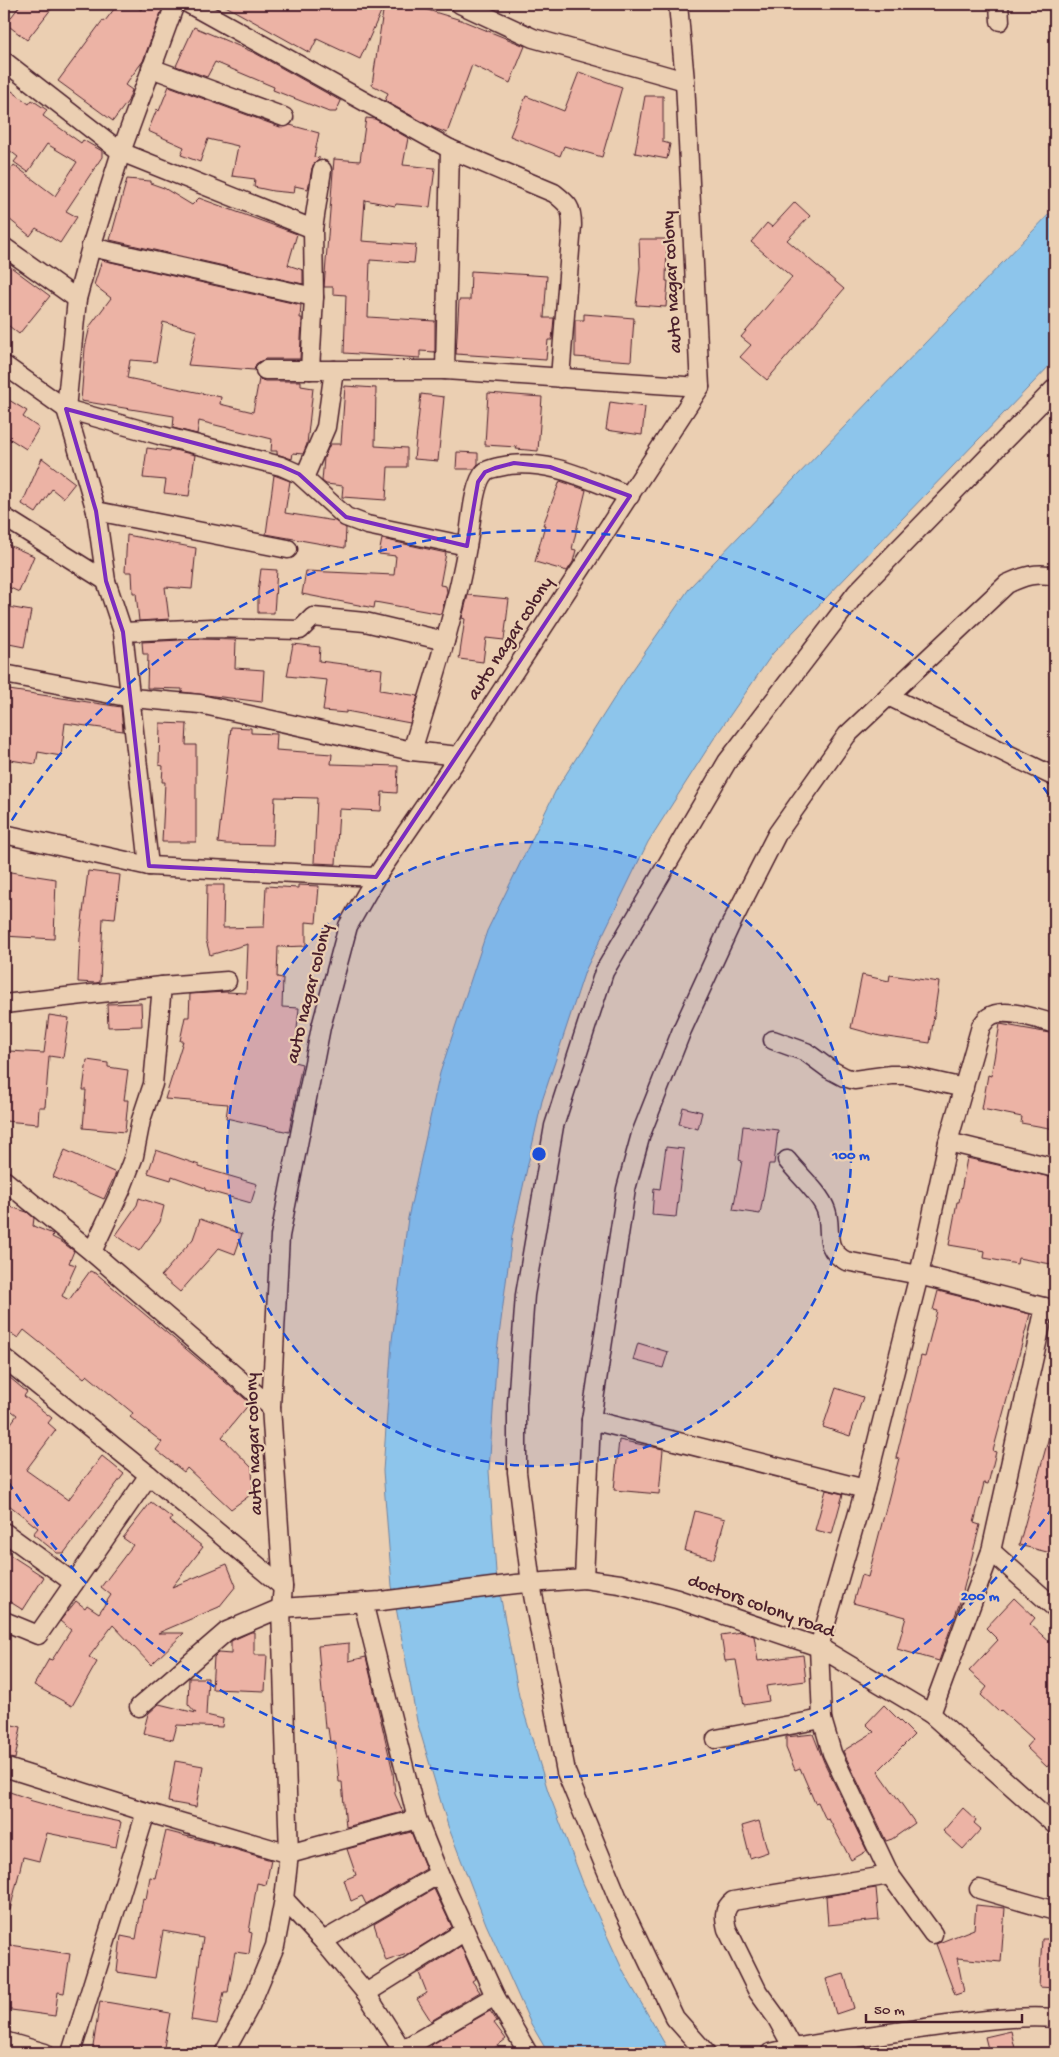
<svg xmlns="http://www.w3.org/2000/svg" width="1059" height="2057" viewBox="0 0 1059 2057" font-family="'Gochi Hand',sans-serif">
<style>
.water{fill:#8dc5eb;stroke:#72839e}
.building{fill:#ecb3a5;stroke:#4a1f2b}
.lines{fill:none;stroke-linecap:round;stroke-linejoin:round}
.minor-casing{stroke:#4a1f2b;stroke-width:21}
.minor{stroke:#ebcfb2;stroke-width:18}
.marked{fill:none;stroke:#7b2cbf;stroke-width:4;stroke-linejoin:round}
.ring{fill:none;stroke:#1d4ed8;stroke-width:2.5;stroke-dasharray:9 6}
.labels{text-anchor:middle;dominant-baseline:central;stroke-width:4.5;stroke-linejoin:round;paint-order:stroke}
.street-label{font-size:19px;fill:#4a1f2b;stroke:#ebcfb2}
.centre{fill:#1d4ed8;stroke:#ebcfb2;stroke-width:2.5}
.ring-label{font-size:15px;text-anchor:middle;font-weight:bold;fill:#1d4ed8;stroke:#ebcfb2;stroke-width:4.5;stroke-linejoin:round;paint-order:stroke}
</style>
<rect width="100%" height="100%" fill="#ebcfb2"/>
<filter id="ink" filterUnits="userSpaceOnUse"><feTurbulence type="fractalNoise" baseFrequency=".02" numOctaves="2"/><feDisplacementMap in="SourceGraphic" scale="10" xChannelSelector="R" yChannelSelector="G"/><feConvolveMatrix kernelMatrix="1 2 1 2 8 2 1 2 1" color-interpolation-filters="sRGB"/></filter>
<g filter="url(#ink)">
<!-- water -->
<path class="water" d="M1055,208V360L773,653L713,740L648,842L585,971L542,1101L512,1236L497,1351L489,1471L496,1572L519,1696L548,1791L583,1883L624,1973L670,2053H548L530,2022L486,1924L448,1826L417,1721L392,1586L383,1471L392,1340L408,1218L440,1073L487,931L556,790L625,681L691,586Z"/>
<!-- building -->
<g class="building">
<path d="M21,4H55L27,40L6,24Z"/>
<path d="M118,4H132L141,10L145,4H164L143,61L125,85L132,90L128,101L113,121L58,81L103,20L105,21Z"/>
<path d="M222,4H423L421,8L461,20L525,46L510,83L472,65L447,133L434,128L385,101L388,93L372,85L384,5L360,59L317,39L310,53Z"/>
<path d="M194,27L255,53L341,101L336,112H329L273,90L274,87L215,62L207,77L176,66Z"/>
<path d="M579,72L622,87L602,157L564,146L560,156L510,136L526,96L564,111Z"/>
<path d="M4,85L29,104L32,100L47,110L43,116L81,143L83,140L102,151V157L66,211L77,217L60,243L36,228L30,236L4,215V179L14,165L55,196L77,162L47,144L28,172L14,162L18,157L4,146Z"/>
<path d="M169,86L280,127L290,125L319,133L314,157L320,158L312,168L308,189L295,186L294,193L273,191L254,187L255,179L232,176L238,146L208,139L200,162L181,155L184,147L148,131L157,109L159,111Z"/>
<path d="M645,96H663V142L670,144L667,159L635,153Z"/>
<path d="M366,118L375,119L408,138L403,165L435,168L430,207L396,204L395,206L365,200L362,241L416,245L414,263L370,260L368,317L435,321V352L420,351V358L344,353L346,295L333,294V287H324L334,159L360,161Z"/>
<path d="M127,179L150,181V183L164,188L192,205L199,198L297,234L288,265L303,270V284L110,240Z"/>
<path d="M795,202L810,216L787,240L844,289L767,380L740,357L751,345L741,337L792,277L751,242L767,223L772,227Z"/>
<path d="M639,239H667L666,281H668L666,307L636,305L640,268Z"/>
<path d="M102,260L301,305L300,318H302L300,359H265L256,364L254,370L188,365L197,331L163,322L156,362L130,360L127,378L221,397L220,404L253,412L259,379L265,381H301V386L313,388L307,444L303,454L293,453L292,459L277,454V451H271L272,439L199,421L197,434L173,428L174,416L81,401L85,348L90,326L111,298L94,285Z"/>
<path d="M4,262L50,296L19,334L4,322Z"/>
<path d="M471,271L547,276L544,318H554L552,340H548L546,360L456,354L459,300H470Z"/>
<path d="M584,314L634,318L631,361L575,357V320H584Z"/>
<path d="M345,386L376,388L375,446L407,448V467H388L386,500L342,497L343,486L326,484L322,481L324,458L330,444H341Z"/>
<path d="M488,393L542,397L538,451L516,449L517,447L485,445Z"/>
<path d="M421,394L444,397L438,461L414,459Z"/>
<path d="M4,397L27,411L23,417L39,428L26,449L4,435Z"/>
<path d="M610,402L645,407L642,435L606,430Z"/>
<path d="M147,448L169,451L170,449L195,455L189,496L164,493L166,480L143,478Z"/>
<path d="M457,452L478,453V464L474,469H456Z"/>
<path d="M42,458L75,483L63,498L52,489L36,513L22,504Z"/>
<path d="M274,475L290,481L285,513L335,521L346,528L345,548L266,534Z"/>
<path d="M560,481L586,490L572,549L576,550L573,562L567,571L535,562L545,525H543Z"/>
<path d="M127,535L196,548L192,589L165,587L169,619L139,621L136,593H133L132,572H125Z"/>
<path d="M382,539L446,553L440,585L446,586L447,592L441,614L375,602L374,608L302,594L306,571L394,575L396,556L379,554Z"/>
<path d="M4,543L34,556L19,592L4,585Z"/>
<path d="M261,569L277,570L274,613H258V592Z"/>
<path d="M468,595L509,599L504,640L486,638L483,662L459,659L465,619L462,618Z"/>
<path d="M8,607L31,611L24,647L4,643V629Z"/>
<path d="M199,639L236,640L235,668L264,670L262,702L182,692V689L147,688L148,654H143L142,642Z"/>
<path d="M293,644L320,647L319,661L382,669L380,690L418,696L410,723L346,711V713L323,711L327,680L287,676Z"/>
<path d="M9,690L121,707L123,731L65,723L61,756L38,752L36,764L4,759V696L8,697Z"/>
<path d="M160,723L187,724L186,745H196V842H162L165,782H162L163,766L159,765Z"/>
<path d="M231,727L251,728V733L277,734L276,750L332,754L331,764L398,766L397,793L382,792L381,811L339,809L336,864L314,863L317,798L275,797L273,845L225,844L218,843Z"/>
<path d="M4,871L56,879L54,939L4,936Z"/>
<path d="M88,871L120,875L115,919L103,918L100,982L96,983L78,982L80,938Z"/>
<path d="M207,885H224L223,928L264,927L266,886L298,888V885L319,886L316,923L306,922V946L278,947L277,977L283,978L282,1007L299,1008L294,1062L302,1064L289,1132L226,1118L228,1104L165,1099L183,1041H180L185,1017H189L190,994L226,992L246,993L248,944L210,955L206,940Z"/>
<path d="M862,975L889,981L890,975L939,982L930,1043L880,1036L851,1028Z"/>
<path d="M141,1003L142,1026L108,1027L107,1004Z"/>
<path d="M49,1015L69,1018L63,1058L49,1056L45,1107H39L38,1124L5,1121L9,1051L44,1053Z"/>
<path d="M1000,1024L1055,1034V1129L1021,1123L1022,1117L982,1109L988,1075L991,1076Z"/>
<path d="M87,1060L108,1063V1067L128,1070L124,1100H128L125,1132L83,1128L86,1090H83Z"/>
<path d="M683,1107L702,1112L698,1129L679,1124Z"/>
<path d="M743,1126L778,1130L774,1164H769L760,1214L733,1210L742,1161L739,1160Z"/>
<path d="M666,1147L684,1149L676,1217L652,1215L654,1188L660,1189Z"/>
<path d="M65,1150L116,1173L104,1199L53,1177Z"/>
<path d="M156,1150L199,1165V1167L257,1184L251,1203L205,1190V1188L172,1176L171,1180L148,1173Z"/>
<path d="M967,1158L1055,1178V1240L1051,1264L1018,1258L1017,1264L984,1258L985,1251L949,1245L957,1202H959Z"/>
<path d="M139,1198L164,1206L160,1222L139,1251L116,1235L137,1205Z"/>
<path d="M4,1205L27,1212L34,1218L33,1226L53,1234L52,1237L62,1242L74,1251L69,1263L76,1265L62,1296L69,1300L90,1271L97,1274L250,1403L222,1437L252,1468L253,1493L231,1509L187,1468L184,1472L156,1450L162,1442L130,1417L133,1413L87,1375L84,1378L24,1330L18,1338L4,1329Z"/>
<path d="M200,1219L242,1234L235,1254L219,1248L180,1292L161,1276L193,1239Z"/>
<path d="M938,1291L1030,1314L993,1451L996,1452L988,1484L984,1483L974,1523L980,1525L961,1599L939,1661L897,1649L906,1617L853,1603L861,1575L868,1577L899,1458H896L921,1356L925,1357L937,1311L933,1310Z"/>
<path d="M638,1343L668,1352L663,1368L633,1360Z"/>
<path d="M4,1373L27,1392L24,1396L52,1418L48,1423L56,1430L26,1470L68,1500L102,1456L124,1474L64,1553H57L33,1534L38,1528L4,1501V1433L17,1415L4,1405Z"/>
<path d="M836,1388L863,1397L850,1436L823,1427Z"/>
<path d="M1050,1433L1055,1434V1554L1019,1545Z"/>
<path d="M619,1440L663,1449L659,1494L614,1490Z"/>
<path d="M826,1490L843,1494L832,1534L815,1530Z"/>
<path d="M151,1502L172,1518L170,1521L203,1547L172,1587L227,1564L236,1586L219,1607L158,1633H184L151,1665L113,1625L89,1657L97,1662L72,1706L34,1685L49,1659L52,1660L71,1630L60,1621L76,1601L85,1608L87,1605L99,1613L111,1595L101,1587L133,1545L123,1538Z"/>
<path d="M695,1511L725,1519L714,1559L685,1551Z"/>
<path d="M4,1551L44,1577L23,1610L4,1598Z"/>
<path d="M1014,1598L1035,1618L1030,1624L1055,1647V1758L1047,1767L1026,1747L1033,1739L1001,1710L999,1712L981,1695L987,1687L969,1671L998,1640L986,1628Z"/>
<path d="M251,1632H254V1655H267L265,1691L212,1689L214,1657L218,1653L231,1654V1641Z"/>
<path d="M741,1632L754,1636L758,1661L803,1655L806,1681L766,1686L769,1701L744,1705L736,1660L725,1661L721,1635Z"/>
<path d="M349,1643V1661L366,1657L393,1772L395,1794L403,1812L346,1827L342,1782H339L335,1741L330,1742L328,1728H325L318,1646Z"/>
<path d="M189,1678H208L206,1715L223,1719L222,1727L177,1725L173,1740L143,1733L148,1714L159,1704L196,1713L188,1704Z"/>
<path d="M884,1705L914,1735L878,1771L915,1823L892,1839L886,1841L843,1751L874,1732L866,1724Z"/>
<path d="M4,1723L21,1727L15,1759L4,1757Z"/>
<path d="M813,1734L824,1762L867,1851L851,1860L829,1819L826,1820L818,1802L815,1803L800,1768L795,1770L786,1748V1737Z"/>
<path d="M175,1761L203,1766L196,1807L168,1802Z"/>
<path d="M4,1790L30,1799L29,1800L72,1812L121,1822L116,1847L47,1833L39,1861L23,1857L10,1910H4Z"/>
<path d="M963,1808L976,1820L974,1823L981,1829L963,1849L943,1831Z"/>
<path d="M759,1821L768,1852L750,1858L742,1826Z"/>
<path d="M166,1831L209,1842L213,1843L212,1845L227,1847L271,1860L266,1885L257,1883L249,1932L252,1933L249,1954L235,1952L228,1992H224L217,2024L191,2020L203,1938L163,1931L155,1978L117,1972L121,1936L136,1939L143,1898L146,1899L150,1877L155,1878Z"/>
<path d="M411,1832L426,1869L366,1904L362,1896L351,1901L344,1880L356,1875L347,1849Z"/>
<path d="M876,1888L879,1920L828,1925L826,1896Z"/>
<path d="M434,1889L452,1927L410,1953L386,1961L374,1924Z"/>
<path d="M976,1905L1005,1908L1001,1962L957,1958L964,1992L955,1995L936,1944L974,1929Z"/>
<path d="M1042,1939H1055V1988L1039,1987Z"/>
<path d="M4,1944L70,1954L64,1993L58,1992L55,2016L4,2009Z"/>
<path d="M461,1946L475,1979L472,1981L480,1992L431,2021L417,1999L427,1993L419,1973Z"/>
<path d="M844,1974L854,2008L836,2014L826,1979Z"/>
<path d="M100,2001L170,2013L163,2053H92Z"/>
<path d="M490,2011L497,2021L494,2023L506,2039L488,2053H437L431,2045Z"/>
<path d="M1011,2031L1016,2053H989L985,2037Z"/>
</g>
<g class="lines">
<!-- minor casing -->
<g class="minor-casing">
<g id="minor">
<path d="M189,4L450,149L554,193C568,204 572,207 572,225L560,378"/>
<path d="M460,4L533,38L685,81"/>
<path d="M999,4L1000,21"/>
<path d="M4,61L121,152L313,229"/>
<path d="M151,68L284,117"/>
<path d="M4,247L77,299"/>
<path d="M91,247L314,297"/>
<path d="M4,365L66,409L159,435L281,466L299,474L346,517L367,525L467,546"/>
<path d="M265,370H445L700,387"/>
<path d="M310,370L314,297L313,229L322,170"/>
<path d="M445,370L450,149"/>
<path d="M304,478L326,427L334,370"/>
<path d="M96,511L288,549"/>
<path d="M4,517L106,581"/>
<path d="M123,632L211,628L300,630L313,617L365,622L445,641"/>
<path d="M4,674L132,698L200,704L412,751L459,756"/>
<path d="M888,696L1055,777"/>
<path d="M412,751C433,682 456,613 468,541C471,525 473,483 485,472C488,469 495,468 499,467C544,456 589,480 630,496"/>
<path d="M4,834L149,866L376,877"/>
<path d="M149,866L123,632L106,581L96,511L66,409L77,299L91,247L121,152L175,4"/>
<path d="M4,1004L162,986L227,981"/>
<path d="M773,1040L806,1052L829,1069L844,1077L854,1080L891,1075H906L964,1088"/>
<path d="M948,1142L1055,1168"/>
<path d="M787,1160C798,1174 820,1193 826,1210C833,1229 821,1248 846,1261L919,1275L1055,1310"/>
<path d="M4,1180L92,1252L271,1407"/>
<path d="M92,1252L121,1190L134,1156L141,1120L153,1084L162,986"/>
<path d="M4,1358L149,1475L283,1587"/>
<path d="M591,1420L865,1489"/>
<path d="M4,1532L74,1583"/>
<path d="M991,1551L1055,1608"/>
<path d="M584,1579L591,1420L626,1189L641,1134L682,1030L729,928L777,834L847,735L1007,584C1024,576 1036,572 1055,576"/>
<path d="M363,1602L417,1819L439,1874L495,1996L528,2053"/>
<path d="M4,1621L38,1635L149,1475"/>
<path d="M139,1707L227,1631L281,1608L381,1601L516,1584L584,1579L620,1584L677,1599L819,1647L931,1714L1055,1825"/>
<path d="M931,1714L991,1551L1045,1307"/>
<path d="M716,1739L822,1719"/>
<path d="M4,1767L146,1812L289,1854L417,1819"/>
<path d="M979,1889L1055,1911"/>
<path d="M284,1899L323,1941L366,1993L404,2053"/>
<path d="M933,1934L890,1875L832,1753L822,1719L819,1647L865,1489L919,1275L948,1142L981,1026C983,1024 986,1019 989,1017C1004,1006 1039,1020 1055,1024"/>
<path d="M323,1941L439,1874"/>
<path d="M366,1993L465,1931"/>
<path d="M4,2041L45,2053"/>
<path d="M793,2048L776,2017L758,1992L727,1929C724,1917 723,1909 733,1901L890,1875"/>
<path d="M402,2050L495,1996"/>
<path d="M71,2053L146,1812"/>
<path d="M224,2053L250,2006L275,1946L284,1899L289,1854L281,1608L283,1587L271,1407L280,1236L321,1027L348,926L376,877L459,756L700,387L685,81L678,4"/>
<path d="M706,2053L675,2018L617,1896L566,1772L531,1584L517,1472V1404L525,1295L554,1126L604,972L727,762L857,592L1055,388"/>
<path d="M770,2053C819,2042 869,2036 918,2029C964,2023 1009,2015 1055,2018"/>
</g>
</g>
<!-- minor -->
<use href="#minor" class="minor"/>
</g>
</g>
<!-- marked area -->
<path class="marked" d="M66,409L281,466L299,474L346,517L467,546L478,482L485,472L495,468L514,463L550,467L630,496L376,877L149,866L123,632L106,581L96,511Z"/>
<!-- distance rings -->
<circle cx="539" cy="1154" r="312" fill="#1d4ed8" fill-opacity=".12"/>
<g class="ring">
<circle cx="539" cy="1154" r="312"/>
<path d="M1053 1507A624 624 0 0 1 4 1475M4 833A624 624 0 0 1 1053 801"/>
</g>
<g class="labels">
<!-- street labels -->
<g class="street-label">
<text transform="translate(673 282) rotate(-93)">auto nagar colony</text>
<text transform="translate(511 639) rotate(-57)">auto nagar colony</text>
<text transform="translate(310 994) rotate(-76)">auto nagar colony</text>
<text transform="translate(255 1444) rotate(-92)">auto nagar colony</text>
<text transform="translate(761 1607) rotate(20)">doctors colony road</text>
</g>
</g>
<circle cx="539" cy="1154" r="8" class="centre"/>
<g class="ring-label">
<text x="851" y="1159">100 m</text>
<text x="980" y="1600">200 m</text>
</g>
<!-- margin -->
<rect width="1059" height="2057" fill="none" stroke="#ebcfb2" stroke-width="20"/>
<rect x="10" y="10" width="1039" height="2037" fill="none" stroke="#4a1f2b" stroke-width="2" filter="url(#ink)"/>
<!-- scale -->
<path d="M866 2014v8h156v-8" fill="none" stroke="#4a1f2b" stroke-width="2.5"/>
<text x="874" y="2014" font-size="15" fill="#4a1f2b" stroke="#ebcfb2" stroke-width="4" paint-order="stroke">50 m</text>
</svg>
